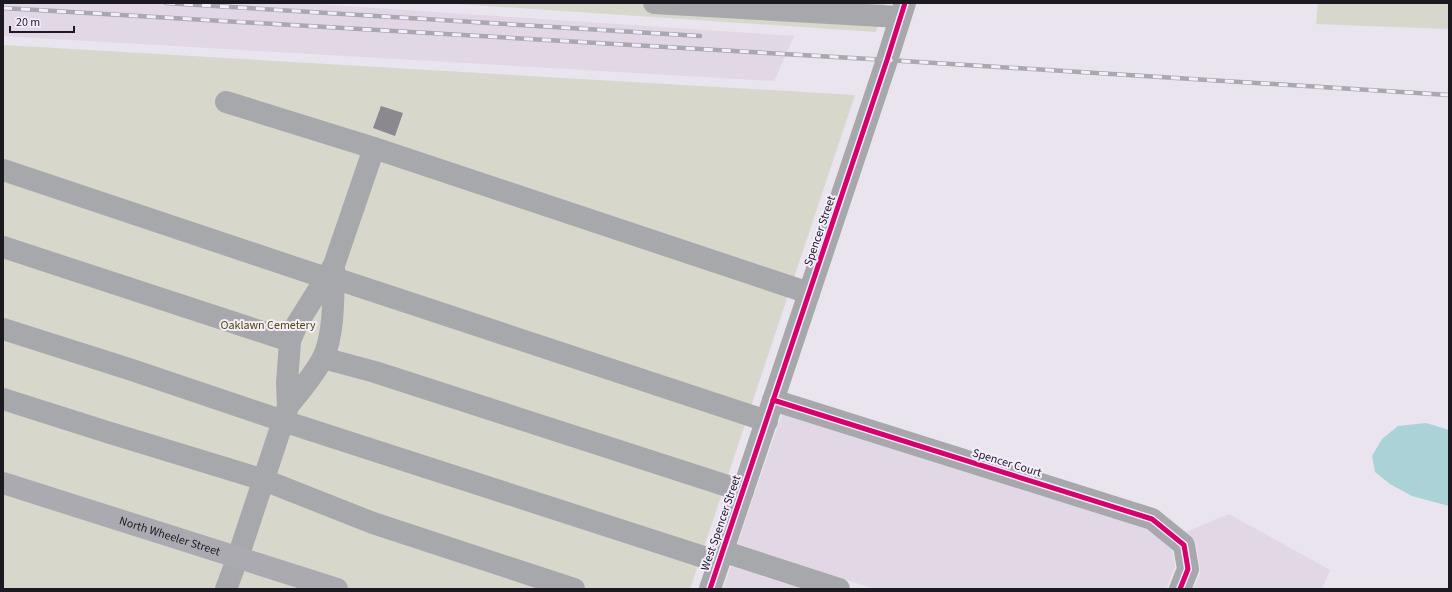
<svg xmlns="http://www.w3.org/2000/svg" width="1452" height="592" viewBox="0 0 1452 592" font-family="'Source Sans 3',sans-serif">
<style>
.commercial{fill:#e2d7e5}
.green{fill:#d7d7cc}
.water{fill:#abd2d6}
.building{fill:#8c888f}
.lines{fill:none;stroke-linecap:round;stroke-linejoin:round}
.minor{stroke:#a7a8ab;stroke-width:22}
.major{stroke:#aaaab0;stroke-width:22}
.rail-casing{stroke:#a8a8ad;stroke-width:4.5}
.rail{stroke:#f5edfd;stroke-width:3;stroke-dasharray:9;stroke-linecap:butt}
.cycleway-casing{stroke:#f5edfd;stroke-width:8}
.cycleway{stroke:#d6006c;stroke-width:5}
.labels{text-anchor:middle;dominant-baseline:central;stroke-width:4;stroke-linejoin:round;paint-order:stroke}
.street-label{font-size:12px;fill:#1c1920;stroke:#f5edfd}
.park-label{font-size:12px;fill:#4c4d00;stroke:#f5edfd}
</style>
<rect width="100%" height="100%" fill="#e9e4ee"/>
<!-- commercial -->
<g class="commercial">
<path d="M3,3H301L794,36L774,81L3,36Z"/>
<path d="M782,414L1147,529L1172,550L1175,567L1166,589H875L737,545Z"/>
<path d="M1229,514L1330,570L1322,589H1193L1200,574V568L1196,543L1191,536L1186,532Z"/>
<path d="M731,566L803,589H723Z"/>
</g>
<!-- green -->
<g class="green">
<path d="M443,3H886L876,32Z"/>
<path d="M1318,3H1449V29L1316,24Z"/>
<path d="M3,45L855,95L690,589H3Z"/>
</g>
<!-- water -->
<path class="water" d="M1426,423L1449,430V506L1412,496L1390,484L1375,472L1372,456L1382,439L1398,426Z"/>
<!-- building -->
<path class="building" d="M381,106L403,113L395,136L373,128Z"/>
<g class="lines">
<!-- minor -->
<g class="minor">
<path d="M654,3L900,17"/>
<path d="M226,102L374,148L809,293"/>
<path d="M3,170L326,278"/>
<path d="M3,247L290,341"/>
<path d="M334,278L767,421"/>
<path d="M3,329L129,369L283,421L719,562"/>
<path d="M323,358L375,372L743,491"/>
<path d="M3,399L107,432L264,480L373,523L574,589"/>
<path d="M773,400L1152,519L1184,545L1188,569L1180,589"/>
<path d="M288,406C300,391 314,375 323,358C335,332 333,294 334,266"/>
<path d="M722,551L839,589"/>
<path d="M226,589L238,557L288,406L287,383L290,341L297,324L334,265L374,148"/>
<path d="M710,589L887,60L905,3"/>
</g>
<!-- major -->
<path class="major" id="s1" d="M3,483L337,589"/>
<!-- rail casing -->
<g class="rail-casing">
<g id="rail">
<path d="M166,3L700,36"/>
<path d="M3,8L887,60L1449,95"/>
</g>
</g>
<!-- rail -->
<use href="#rail" class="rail"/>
<!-- cycleway casing -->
<g class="cycleway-casing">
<g id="cycleway">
<path d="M773,400L1152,519L1184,545L1188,569L1180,589"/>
<path d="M710,589L887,60L905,3"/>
</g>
</g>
<!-- cycleway -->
<use href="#cycleway" class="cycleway"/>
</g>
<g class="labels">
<!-- street labels -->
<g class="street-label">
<text transform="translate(820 231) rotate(-71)">Spencer Street</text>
<text transform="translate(1007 463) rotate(17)">Spencer Court</text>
<text transform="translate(721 523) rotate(-71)">West Spencer Street</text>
<text stroke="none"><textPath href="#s1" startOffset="175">North Wheeler Street</textPath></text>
</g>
<!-- park labels -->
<g class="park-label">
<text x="268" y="325">Oaklawn Cemetery</text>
</g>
</g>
<!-- border -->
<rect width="1452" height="592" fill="none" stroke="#1c1920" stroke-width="8"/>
<!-- scale -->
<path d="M10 26v6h64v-6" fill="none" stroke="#1c1920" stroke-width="2"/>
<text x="16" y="26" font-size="12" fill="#1c1920" stroke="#f5edfd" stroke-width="3" paint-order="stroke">20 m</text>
</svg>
